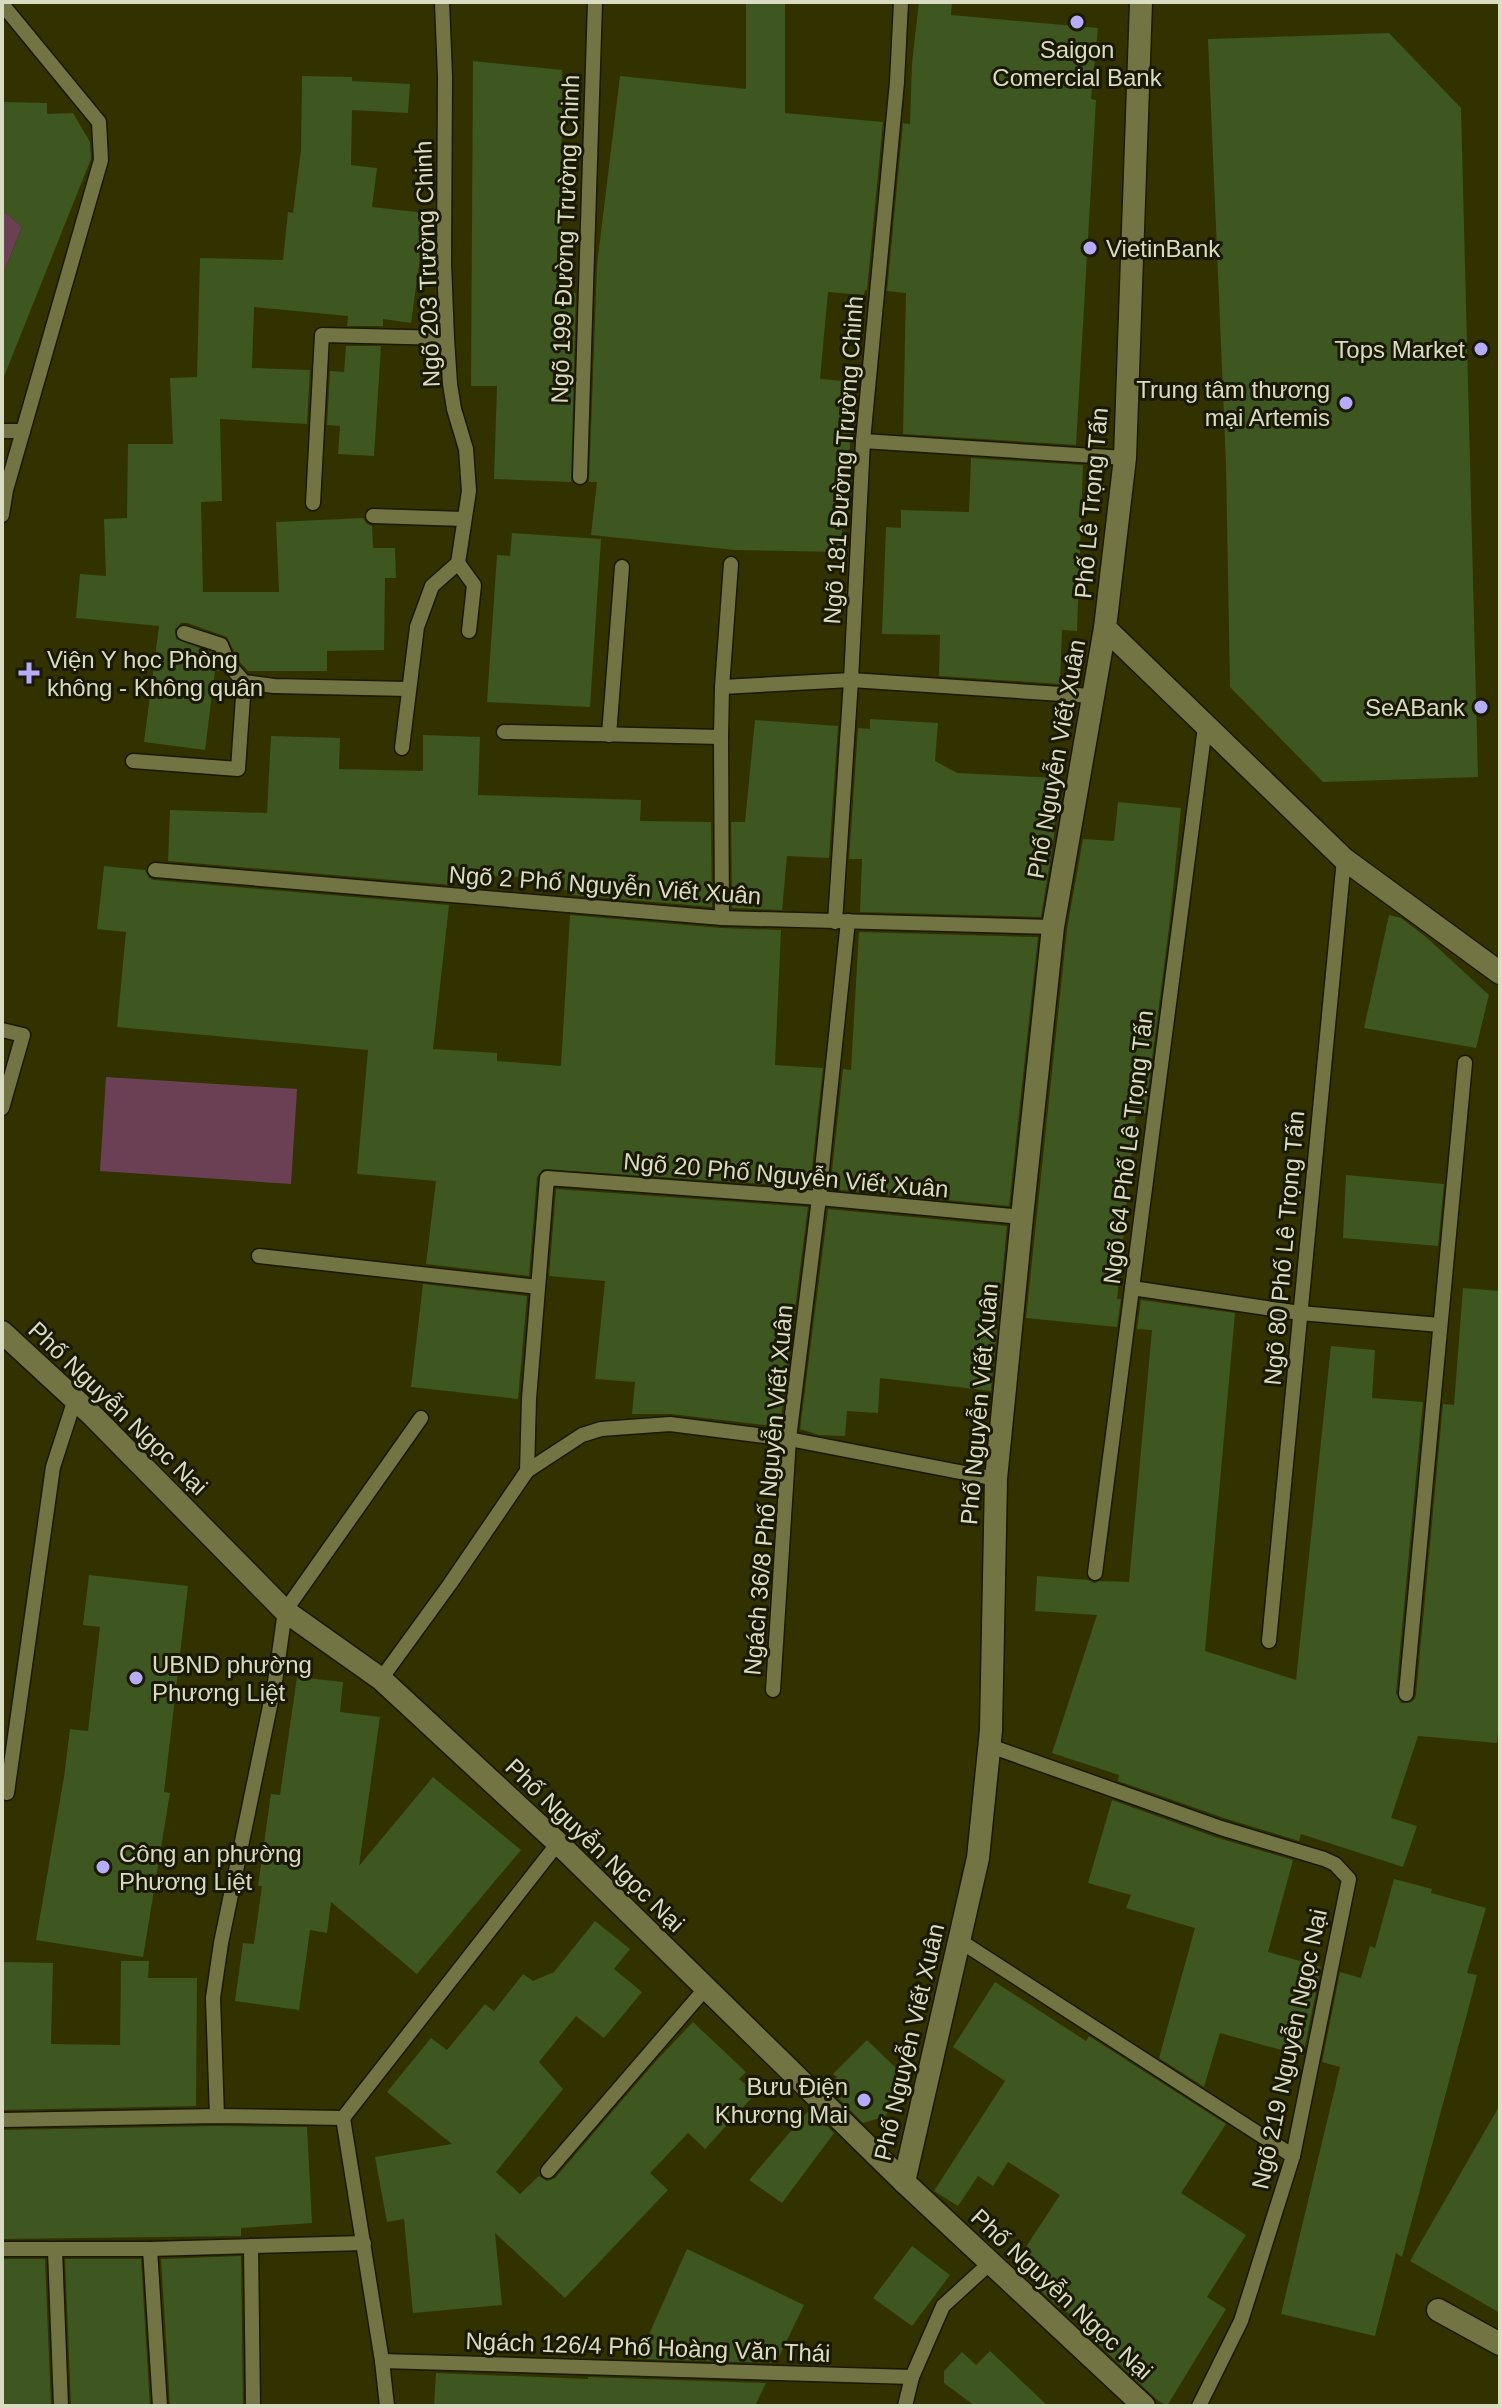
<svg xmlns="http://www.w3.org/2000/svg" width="1502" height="2408" viewBox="0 0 1502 2408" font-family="Arial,sans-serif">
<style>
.green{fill:#6b4055}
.building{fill:#3e561f}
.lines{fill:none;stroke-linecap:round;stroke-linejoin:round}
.service-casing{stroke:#191902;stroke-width:17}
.minor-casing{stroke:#191902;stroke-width:25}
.secondary-casing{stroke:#191902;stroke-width:25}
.service{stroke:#737443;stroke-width:14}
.minor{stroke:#737443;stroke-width:22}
.secondary{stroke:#737443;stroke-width:22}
.poi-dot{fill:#b6acf8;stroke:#191905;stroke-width:3}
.labels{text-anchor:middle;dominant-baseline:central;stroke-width:6;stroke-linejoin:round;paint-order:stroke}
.poi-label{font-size:24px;fill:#dadcc2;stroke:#191905;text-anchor:start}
.street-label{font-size:24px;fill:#dadcc2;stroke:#191905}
</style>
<rect width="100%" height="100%" fill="#323200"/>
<!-- green -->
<g class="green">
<path d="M2,210L22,227L2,277Z"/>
<path d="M106,1077L297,1089L291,1184L100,1171Z"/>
</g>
<!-- building -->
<g class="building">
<path d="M746,2H785V113L883,122L867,290H865L864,295L828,292L820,379L856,382L840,552L735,550L591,535L597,482H589L597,265L620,76L746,89Z"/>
<path d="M919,2H952L951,15L1098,28L1091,99L1096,100L1076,445L903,434L906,293L887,291L903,123L910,124L912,63Z"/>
<path d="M1389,33L1461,108L1478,777L1323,782L1230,687L1226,464L1208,39Z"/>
<path d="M473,61L562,70L561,292L576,293L571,482L494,479L497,386H471Z"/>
<path d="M302,76L352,77V81L410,84L408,113L352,110L351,165L377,168L372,207L426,213L411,323L383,319V326H347L348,316L254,307L252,368L310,370L307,424L220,419L222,501L201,502L203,592H279L276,522L363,518L367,524L372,526L373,548H395L396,578H385L384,650L327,651V671H248L238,660L227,637L187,623H181L175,629L176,639L213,653L221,671H215L205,750L144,742L159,626L76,618L80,574L106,576L104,519L127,518L128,444H173L170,378L197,377L200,258L283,260L288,212L293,213L301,150Z"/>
<path d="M2,102L47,103V114L73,113L90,142L91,159L3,379L2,277L22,227L2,210Z"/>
<path d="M346,346H381L374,456L338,454L340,426L327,425L330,371L344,372Z"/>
<path d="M971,458L1083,465L1077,631L1062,630L1060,684L939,676L940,635L882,634L886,527L901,528V510L969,512Z"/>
<path d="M512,533L601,539L590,707L487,702L497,555L510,556Z"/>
<path d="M870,719L938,723L935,761L957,773L1057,778L1054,837L1041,917L860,912L862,859H849L858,728L870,729Z"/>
<path d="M755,720L838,726L829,858L787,856L782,910L732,908L731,822H745Z"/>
<path d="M423,735L480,737L478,795L641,800L640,821L711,822L712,907L572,895V891L564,890L565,878L452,875L451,885L168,861L170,810L267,813L271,736L340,738L339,769L423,771Z"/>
<path d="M1118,802L1181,808L1170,920L1145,1113L1136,1112L1117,1299H1121L1117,1327L1026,1318L1067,929L1083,839L1114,841Z"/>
<path d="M104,866L145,870L149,878L154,880L449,905L433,1049L497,1053V1061L561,1066L570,915L721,928L781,930L775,1065L823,1068L810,1187L543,1169L537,1177L529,1276L426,1264L436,1181L357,1174L368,1050L117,1027L126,932L97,929Z"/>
<path d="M1389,915L1401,918L1426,937L1489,995L1476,1048L1364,1028Z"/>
<path d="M859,932L1038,937L1009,1206L830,1189L843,1069L851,1070Z"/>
<path d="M1346,1175L1444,1184L1438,1246L1343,1238Z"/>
<path d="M556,1189L808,1207L780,1427L671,1414H632L635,1382L595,1379L605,1281L549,1276Z"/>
<path d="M828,1209L1007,1226L991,1391L880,1378L878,1413L847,1411L845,1436L819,1435L800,1429Z"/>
<path d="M423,1284L527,1296L518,1399L411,1387Z"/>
<path d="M1463,1288L1500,1291V1714L1497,1743L1418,1736L1391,1818L1417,1826L1403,1867L1301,1834L1299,1841L1224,1818L1118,1781L1119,1775L1052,1753L1097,1615L1035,1611L1037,1576L1088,1580L1094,1583L1101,1581L1129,1582L1152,1330L1137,1329L1141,1300L1235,1313L1205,1651L1296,1680L1331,1346L1375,1350L1372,1398L1423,1402L1396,1693L1401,1703H1409L1414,1700L1416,1695L1443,1404L1454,1405Z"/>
<path d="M89,1575L188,1586L164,1792L170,1793L143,1957L36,1940L64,1777L70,1729L88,1731L100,1627L83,1625Z"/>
<path d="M297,1677L343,1682L340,1712L380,1717L359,1866L433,1777L521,1850L417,1974L331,1902L327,1933L310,1930L299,2010L235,2001L243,1943L254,1944L262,1886H258L271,1794L280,1795Z"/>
<path d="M1112,1800L1218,1838L1293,1860L1268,1952L1321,1967L1303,2056L1220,2033L1204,2087L1159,2058L1195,1928L1126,1908L1131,1895L1088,1883Z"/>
<path d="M1394,1879L1432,1889L1431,1893L1486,1908L1467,1973L1477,1975L1472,1995L1402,2257L1396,2253L1375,2336L1281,2314L1340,2067L1322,2062L1340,1972L1361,1978L1370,1946L1375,1948Z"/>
<path d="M595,1921L630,1949L614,1969L642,1992L604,2038L576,2016L539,2062L563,2089L496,2172L520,2194L539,2176L547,2181L555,2178L655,2062L693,2022L746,2072L739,2079L756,2093L705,2149L688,2133L650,2173L668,2190L565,2298L495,2233L502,2305L413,2313L404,2219L387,2222L375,2157L452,2144L387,2092L431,2038L447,2050L485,2004L494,2011L523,1974L533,1981L554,1972Z"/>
<path d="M121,1961H149L148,1978H197L196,2106L2,2110V1962L53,1963L51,2044L120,2045Z"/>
<path d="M995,1982L1086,2041L1089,2036L1226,2124L1181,2193L1246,2235L1207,2297L1226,2309L1167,2406L1156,2399L1081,2328L1085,2323L1058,2307L1039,2289L1042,2285L1014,2265L1060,2195L1008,2162L993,2186L978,2176L958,2206L934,2191L1005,2081L953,2047Z"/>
<path d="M867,2040L900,2072L886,2116L863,2123L828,2088L837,2077L833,2074Z"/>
<path d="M1500,2105V2313L1410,2261Z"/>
<path d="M810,2109L834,2133L782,2203L749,2180Z"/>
<path d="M217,2126L307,2127L312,2223L241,2228V2236L2,2239V2130Z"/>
<path d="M912,2246L950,2275L912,2326L873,2298Z"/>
<path d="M687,2249L804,2305L776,2363L638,2359Z"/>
<path d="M241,2256L243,2406H170L161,2259Z"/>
<path d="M2,2259H45L51,2406H2Z"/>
<path d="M65,2259H141L150,2406H71Z"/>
<path d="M990,2351L1048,2406H975L944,2383V2371L962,2352L976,2365Z"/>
<path d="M436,2373L588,2379V2377L766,2383L755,2406H434Z"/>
</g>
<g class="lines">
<!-- service casing -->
<g class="service-casing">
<g id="service">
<path d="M2,4L99,122L101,160L6,490L2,515"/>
<path d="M2,431H23"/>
<path d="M863,441L1125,458"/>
<path d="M580,477L595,2"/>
<path d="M313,503L322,335L447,338"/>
<path d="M373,516L464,519"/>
<path d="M458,563L474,585L469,631"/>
<path d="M184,633L221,645L229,665L244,682L274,686L408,689"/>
<path d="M722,687L731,564"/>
<path d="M504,732L721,737L722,687L851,680L1092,696"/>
<path d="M609,735L622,567"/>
<path d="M721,737L722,918"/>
<path d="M402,748L417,627L432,586L458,563L469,491L466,449L454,409L450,384L447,338L444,263L445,76L442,2"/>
<path d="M133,761L238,769L244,682"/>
<path d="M155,870L722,918L1053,927"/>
<path d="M835,922L851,680L863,441L897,82L901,2"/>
<path d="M2,1030L23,1035L2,1108"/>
<path d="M259,1256L538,1287"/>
<path d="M1132,1288L1300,1313L1440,1325"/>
<path d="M527,1471L582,1435L601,1429L670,1424L789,1439L996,1479"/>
<path d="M1095,1573L1205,727"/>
<path d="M1269,1641L1344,859"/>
<path d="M381,1679L450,1584L527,1471L529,1399L547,1178L819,1198L1022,1217"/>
<path d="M773,1690L789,1439L819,1198L848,921"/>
<path d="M1406,1694L1465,1063"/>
<path d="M990,1746L1221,1828L1324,1859L1335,1864L1349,1879L1293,2156L1241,2321L1199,2406"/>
<path d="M7,1793L53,1467L75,1399"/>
<path d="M960,1941L1293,2156"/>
<path d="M217,2116L213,1998L221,1943L275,1682L285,1611L421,1418"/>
<path d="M343,2118L558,1843"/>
<path d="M343,2118L382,2361L387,2406"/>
<path d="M2,2120L217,2116L343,2118"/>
<path d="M548,2171L705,1989"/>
<path d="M251,2246L253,2406"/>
<path d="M2,2249H150L364,2243"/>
<path d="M150,2249L160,2406"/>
<path d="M55,2250L61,2406"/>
<path d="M382,2361L912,2377"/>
<path d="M905,2406L912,2377L943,2306L990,2263"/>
</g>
</g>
<!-- minor casing -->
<g class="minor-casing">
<g id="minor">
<path d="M2,1332L93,1416L285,1611L381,1679L558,1843L904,2182L1144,2406"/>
<path d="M904,2182L978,1858L991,1730L996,1479L1022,1217L1053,927L1105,628"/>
<path d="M1438,2310L1500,2344"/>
</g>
</g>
<!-- secondary casing -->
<g class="secondary-casing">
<path id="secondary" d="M1141,2L1125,458L1105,628L1344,859L1500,973"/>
</g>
<!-- service -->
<use href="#service" class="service"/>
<!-- minor -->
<use href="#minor" class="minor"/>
<!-- secondary -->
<use href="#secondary" class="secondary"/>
</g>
<!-- markers -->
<g class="poi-dot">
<circle cx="1077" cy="22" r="8"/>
<circle cx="1090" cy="248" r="8"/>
<circle cx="1481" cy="349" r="8"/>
<circle cx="1346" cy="403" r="8"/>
<path d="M25 661h8v8h8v8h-8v8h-8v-8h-8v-8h8z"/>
<circle cx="1481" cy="707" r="8"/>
<circle cx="136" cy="1678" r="8"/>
<circle cx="103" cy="1867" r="8"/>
<circle cx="864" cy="2100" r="8"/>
</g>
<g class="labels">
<!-- poi labels -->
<g class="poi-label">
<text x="1077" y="49" text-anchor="middle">Saigon<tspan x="1077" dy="28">Comercial Bank</tspan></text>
<text x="1106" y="248">VietinBank</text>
<text x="1465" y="349" text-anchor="end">Tops Market</text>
<text x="1330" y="389" text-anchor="end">Trung tâm thương<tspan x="1330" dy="28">mại Artemis</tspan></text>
<text x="47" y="659">Viện Y học Phòng<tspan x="47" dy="28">không - Không quân</tspan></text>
<text x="1465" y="707" text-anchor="end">SeABank</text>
<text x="152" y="1664">UBND phường<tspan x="152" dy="28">Phương Liệt</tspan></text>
<text x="119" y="1853">Công an phường<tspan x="119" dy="28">Phương Liệt</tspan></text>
<text x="848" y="2086" text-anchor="end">Bưu Điện<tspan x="848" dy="28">Khương Mai</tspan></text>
</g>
<!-- street labels -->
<g class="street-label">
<text transform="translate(565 239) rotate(-88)">Ngõ 199 Đường Trường Chinh</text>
<text transform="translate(427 264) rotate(-92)">Ngõ 203 Trường Chinh</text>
<text transform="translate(843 460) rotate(-86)">Ngõ 181 Đường Trường Chinh</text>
<text transform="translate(1091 503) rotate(-85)">Phố Lê Trọng Tấn</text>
<text transform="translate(1056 759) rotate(-80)">Phố Nguyễn Viết Xuân</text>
<text transform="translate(605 885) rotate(4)">Ngõ 2 Phố Nguyễn Viết Xuân</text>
<text transform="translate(1128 1147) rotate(-83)">Ngõ 64 Phố Lê Trọng Tấn</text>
<text transform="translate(786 1175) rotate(5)">Ngõ 20 Phố Nguyễn Viết Xuân</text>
<text transform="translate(1284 1248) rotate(-85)">Ngõ 80 Phố Lê Trọng Tấn</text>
<text transform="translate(979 1404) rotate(-85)">Phố Nguyễn Viết Xuân</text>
<text transform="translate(118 1408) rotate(44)">Phố Nguyễn Ngọc Nại</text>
<text transform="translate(768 1490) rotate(-85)">Ngách 36/8 Phố Nguyễn Viết Xuân</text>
<text transform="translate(595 1845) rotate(44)">Phố Nguyễn Ngọc Nại</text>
<text transform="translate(909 2042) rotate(-77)">Phố Nguyễn Viết Xuân</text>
<text transform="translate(1289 2049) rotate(-78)">Ngõ 219 Nguyễn Ngọc Nại</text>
<text transform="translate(1062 2294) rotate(43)">Phố Nguyễn Ngọc Nại</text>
<text transform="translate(648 2347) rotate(2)">Ngách 126/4 Phố Hoàng Văn Thái</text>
</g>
</g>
<!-- border -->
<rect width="1502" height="2408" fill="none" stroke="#dadcc2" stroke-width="8"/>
</svg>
